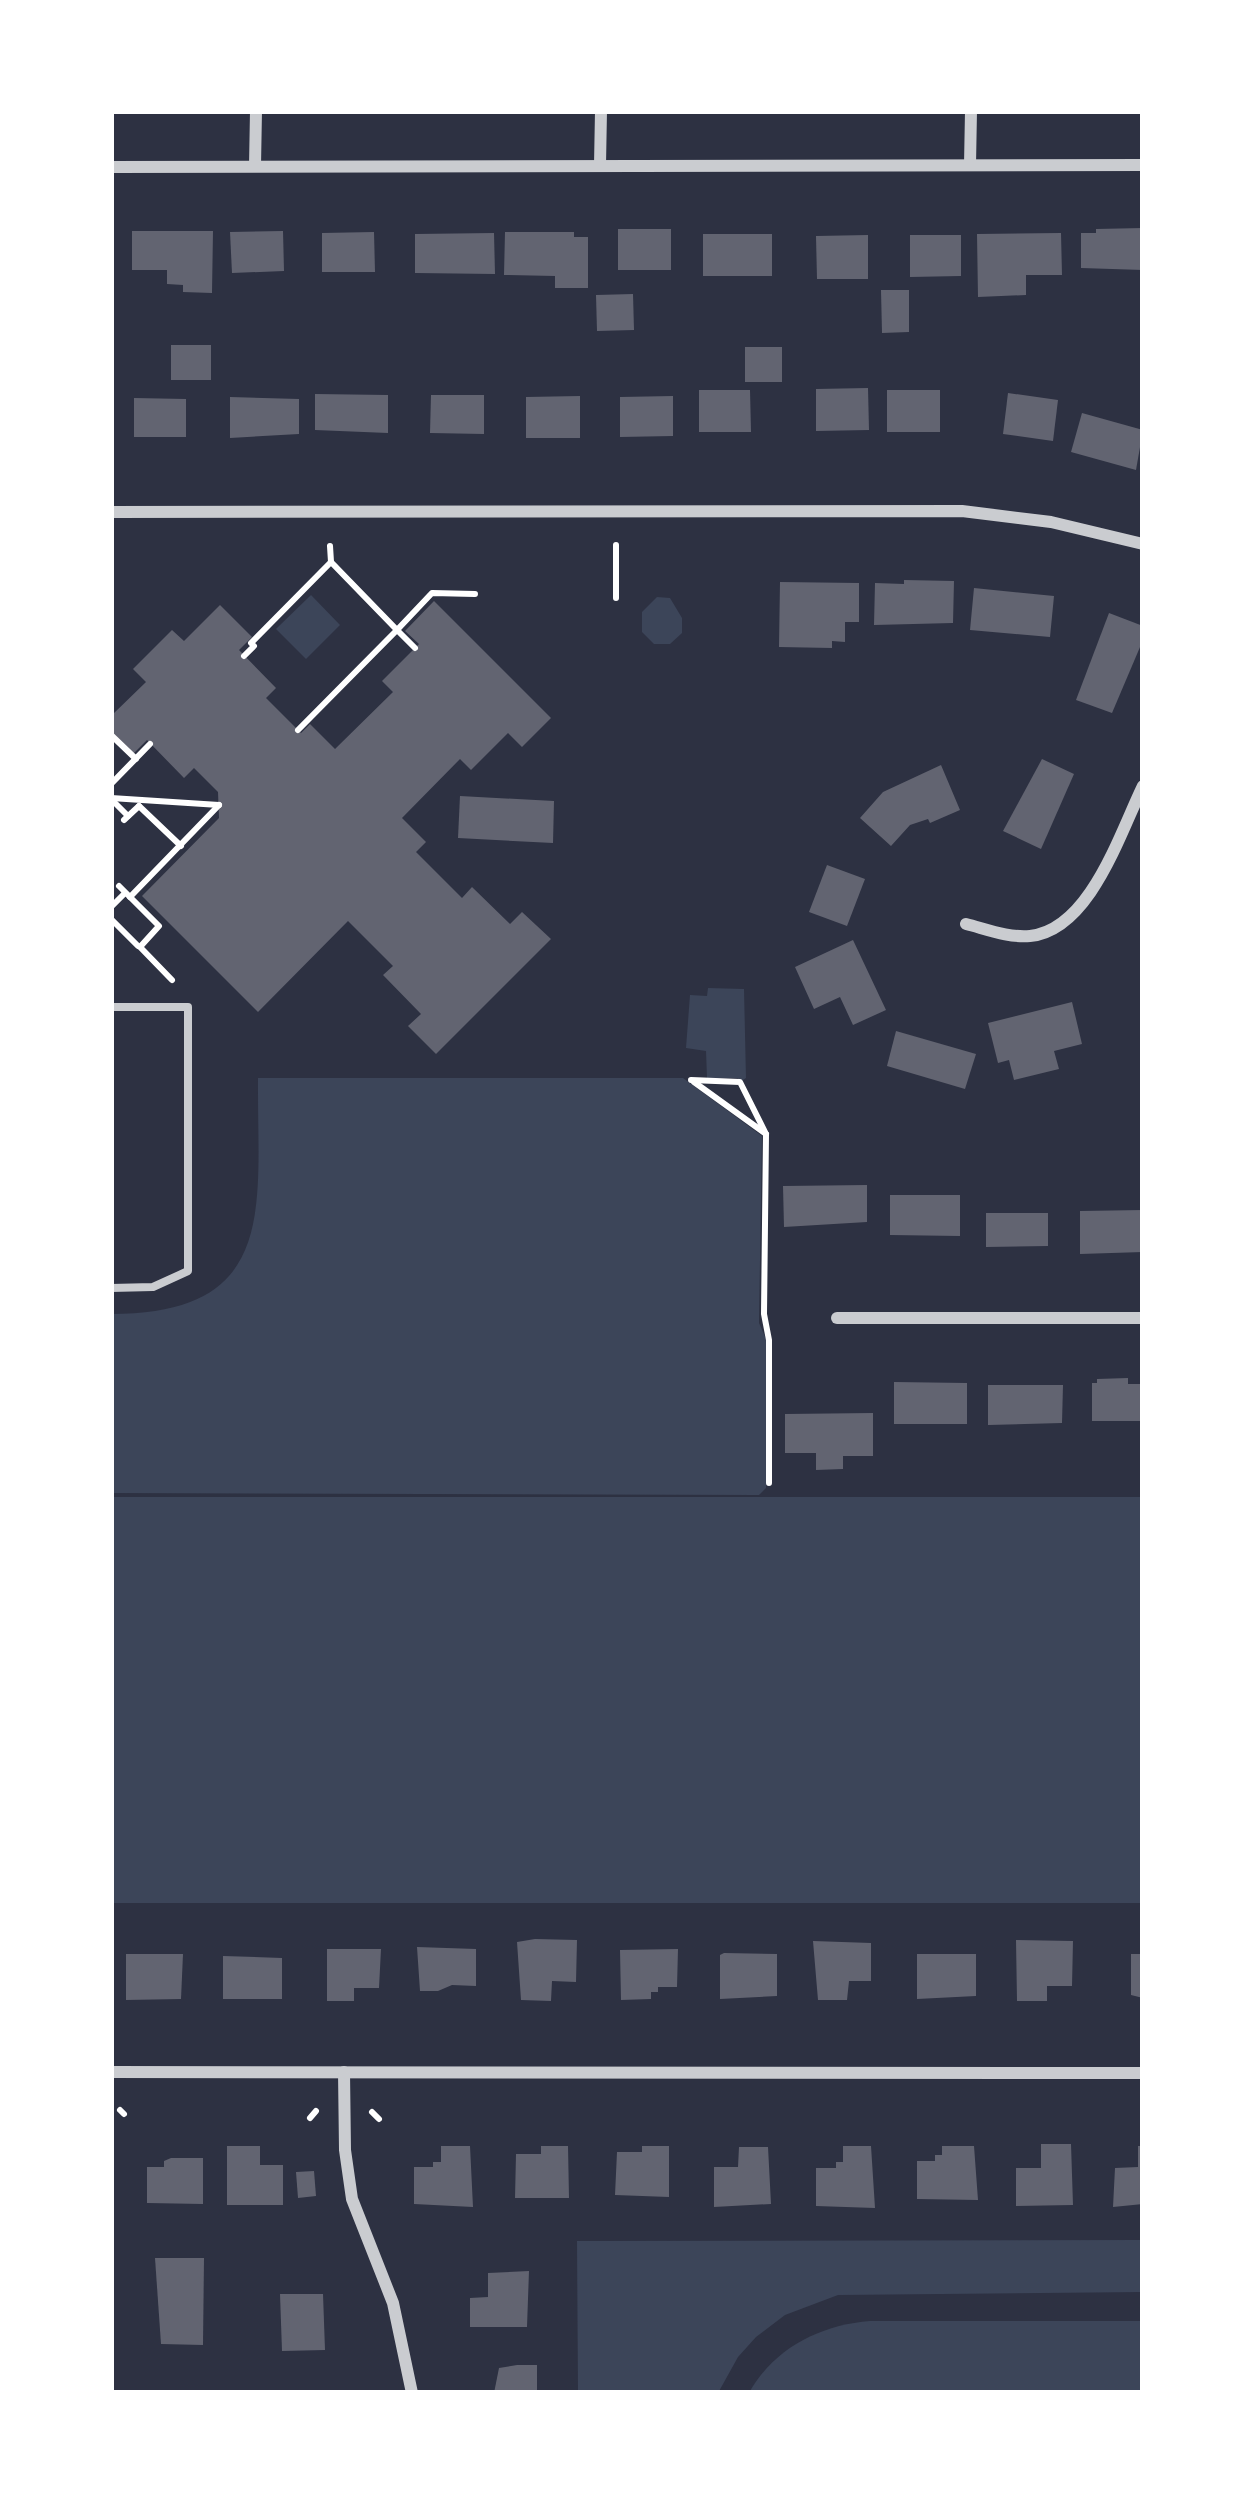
<svg xmlns="http://www.w3.org/2000/svg" width="1254" height="2504" viewBox="0 0 1254 2504" font-family="'Varela Round',sans-serif">
<style>
.green{fill:#3c4559}
.building{fill:#626471}
.lines{fill:none;stroke-linecap:round;stroke-linejoin:round}
.path{stroke:#fff;stroke-width:6}
.service{stroke:#caccd0;stroke-width:8}
.minor{stroke:#caccd0;stroke-width:12}
</style>
<rect width="100%" height="100%" fill="#2d3142"/>
<!-- green -->
<g class="green">
<path d="M311,595L340,625L306,659L276,629Z"/>
<path d="M657,597L670,598L682,618V633L670,644H654L642,632V612Z"/>
<path d="M708,988L744,989L746,1078L740,1082L738,1078H707L706,1051L686,1048L690,995L707,996Z"/>
<path d="M258,1078H683L762,1136L759,1323L766,1339V1488L759,1495L111,1493V1314C280,1314 257,1206 258,1078Z"/>
<rect x="111" y="1497" width="1032" height="406"/>
<path d="M1143,2240V2292L838,2295L785,2315L756,2337L738,2357L718,2393H578L577,2241Z"/>
<path d="M870,2321H1143V2393H749C774,2348 820,2325 870,2321Z"/>
</g>
<!-- building -->
<g class="building">
<path d="M1143,228V270L1081,268V233H1096V229Z"/>
<rect x="618" y="229" width="53" height="41"/>
<path d="M132,231H213L212,293L183,292V285L167,284V270H132Z"/>
<path d="M283,231L284,271L232,273L230,232Z"/>
<path d="M374,232L375,272H322V233Z"/>
<path d="M505,232H574V237H588V288H555V276L504,275Z"/>
<path d="M494,233L495,274L415,273V234Z"/>
<path d="M1061,233L1062,275H1026V295L978,297L977,234Z"/>
<rect x="703" y="234" width="69" height="42"/>
<path d="M868,235V279H817L816,236Z"/>
<path d="M910,235H961V276L910,277Z"/>
<path d="M881,290H909V332L882,333Z"/>
<path d="M633,294L634,330L597,331L596,295Z"/>
<rect x="171" y="345" width="40" height="35"/>
<rect x="745" y="347" width="37" height="35"/>
<path d="M868,388L869,430L816,431V389Z"/>
<path d="M699,390H750L751,432H699Z"/>
<rect x="887" y="390" width="53" height="42"/>
<path d="M1008,393L1058,400L1053,441L1003,434Z"/>
<path d="M315,394L388,395V433L315,430Z"/>
<path d="M431,395H484V434L430,433Z"/>
<path d="M580,396V438H526V397Z"/>
<path d="M673,396V436L620,437V397Z"/>
<path d="M230,397L299,399V434L230,438Z"/>
<path d="M134,398L186,399V437H134Z"/>
<path d="M1082,413L1143,430L1136,470L1071,452Z"/>
<path d="M904,580L954,581L953,623L874,625L875,583L904,584Z"/>
<path d="M780,582L859,583V622H845V642L832,641V648L779,647Z"/>
<path d="M974,588L1054,596L1050,637L970,630Z"/>
<path d="M434,601L551,718L522,747L508,733L471,770L460,759L402,818L426,842L416,852L462,898L472,887L510,924L522,912L551,939L436,1054L408,1026L421,1014L383,975L393,966L348,921L258,1012L142,896L219,818L218,792L194,768L184,778L147,740L133,754L111,733V716L146,682L133,669L172,630L184,641L220,605L252,637L239,650L276,688L266,698L301,733L310,724L335,749L393,692L382,681L419,644L405,631Z"/>
<path d="M1109,613L1143,626V640L1112,713L1076,700Z"/>
<path d="M1042,759L1074,774L1041,849L1003,831Z"/>
<path d="M941,765L960,810L930,823L928,819L910,825L891,846L860,818L883,792Z"/>
<path d="M460,796L554,801L553,843L458,838Z"/>
<path d="M827,865L865,879L847,926L809,912Z"/>
<path d="M853,940L886,1010L853,1025L840,997L814,1009L795,967Z"/>
<path d="M1072,1002L1082,1044L1054,1051L1059,1069L1014,1080L1009,1060L998,1063L988,1023Z"/>
<path d="M896,1031L976,1054L965,1089L887,1066Z"/>
<path d="M867,1185V1222L784,1227L783,1186Z"/>
<path d="M890,1195H960V1236L890,1235Z"/>
<path d="M1143,1210V1252L1080,1254V1211Z"/>
<path d="M986,1213H1048V1246L986,1247Z"/>
<path d="M1128,1378V1384H1143V1421H1092V1383H1097V1379Z"/>
<path d="M894,1382L967,1383V1424H894Z"/>
<path d="M988,1385H1063L1062,1423L988,1425Z"/>
<path d="M873,1413V1456H843V1469L816,1470V1453H785V1414Z"/>
<path d="M535,1939L577,1940L576,1982L552,1981L551,2001L521,2000L517,1942Z"/>
<path d="M1016,1940L1073,1941L1072,1986H1047V2001H1017Z"/>
<path d="M813,1941L871,1943V1981H849L847,2000H818Z"/>
<path d="M417,1947L476,1949V1986L452,1985L438,1991H420Z"/>
<path d="M327,1949H381L379,1988H354V2001H327Z"/>
<path d="M678,1949L677,1987H658V1992H651V1999L621,2000L620,1950Z"/>
<path d="M724,1953L777,1954V1996L720,1999V1955Z"/>
<path d="M126,1954H183L181,1999L126,2000Z"/>
<path d="M917,1954H976V1996L917,1999Z"/>
<path d="M1131,1954H1143V1998L1131,1995Z"/>
<path d="M223,1956L282,1958V1999H223Z"/>
<path d="M1041,2144H1071L1073,2205L1016,2206V2168H1041Z"/>
<path d="M227,2146H260V2165H283V2205H227Z"/>
<path d="M441,2146H470L473,2207L414,2204V2167H433V2162H441Z"/>
<path d="M541,2146H568L569,2198H515L516,2154H541Z"/>
<path d="M642,2146H669V2197L615,2195L617,2152H642Z"/>
<path d="M843,2146H871L875,2208L816,2206V2168H836V2162H843Z"/>
<path d="M942,2146H974L978,2200L917,2199V2161H935V2155H942Z"/>
<path d="M1138,2146H1143V2204L1113,2207L1115,2168L1138,2167Z"/>
<path d="M739,2147H768L771,2204L714,2207V2167H738Z"/>
<path d="M171,2158H203V2204L147,2203V2167H164V2161Z"/>
<path d="M314,2171L316,2196L298,2198L296,2172Z"/>
<path d="M155,2258H204L203,2345L161,2344Z"/>
<path d="M529,2271L527,2327H470V2298L488,2297V2273Z"/>
<path d="M280,2294H323L325,2350L282,2351Z"/>
<path d="M517,2365H537V2393H494L499,2368Z"/>
</g>
<g class="lines">
<!-- path -->
<g class="path">
<path d="M616,545V598"/>
<path d="M415,648L397,630L432,593L475,594"/>
<path d="M244,656L254,646L251,643L331,562L330,546"/>
<path d="M298,730L397,630L331,562"/>
<path d="M111,735L136,759"/>
<path d="M111,784L150,744"/>
<path d="M111,798L219,805"/>
<path d="M111,799L128,816"/>
<path d="M139,806L181,846"/>
<path d="M124,820L139,806"/>
<path d="M119,886L159,926L140,947L172,980"/>
<path d="M130,897L219,805"/>
<path d="M111,907L125,893"/>
<path d="M111,919L138,946"/>
<path d="M691,1080L740,1082L766,1134L764,1314L769,1340V1483"/>
<path d="M694,1082L766,1134"/>
<path d="M120,2110L124,2114"/>
<path d="M372,2112L379,2119"/>
<path d="M310,2118L316,2111"/>
</g>
<!-- service -->
<path class="service" d="M111,1007H188V1271L153,1287L111,1288"/>
<!-- minor -->
<g class="minor">
<path d="M600,165L601,111"/>
<path d="M970,165L971,111"/>
<path d="M255,166L256,111"/>
<path d="M111,167L1143,165"/>
<path d="M111,512L962,511L1051,522L1143,544"/>
<path d="M966,924C986,929 1009,938 1030,936C1090,930 1120,833 1143,786"/>
<path d="M837,1318H1143"/>
<path d="M111,2072L1143,2073"/>
<path d="M344,2072L345,2150L352,2199L393,2303L412,2393"/>
</g>
</g>
<!-- border -->
<rect width="1254" height="2504" fill="none" stroke="#ffffff" stroke-width="228"/>
</svg>
